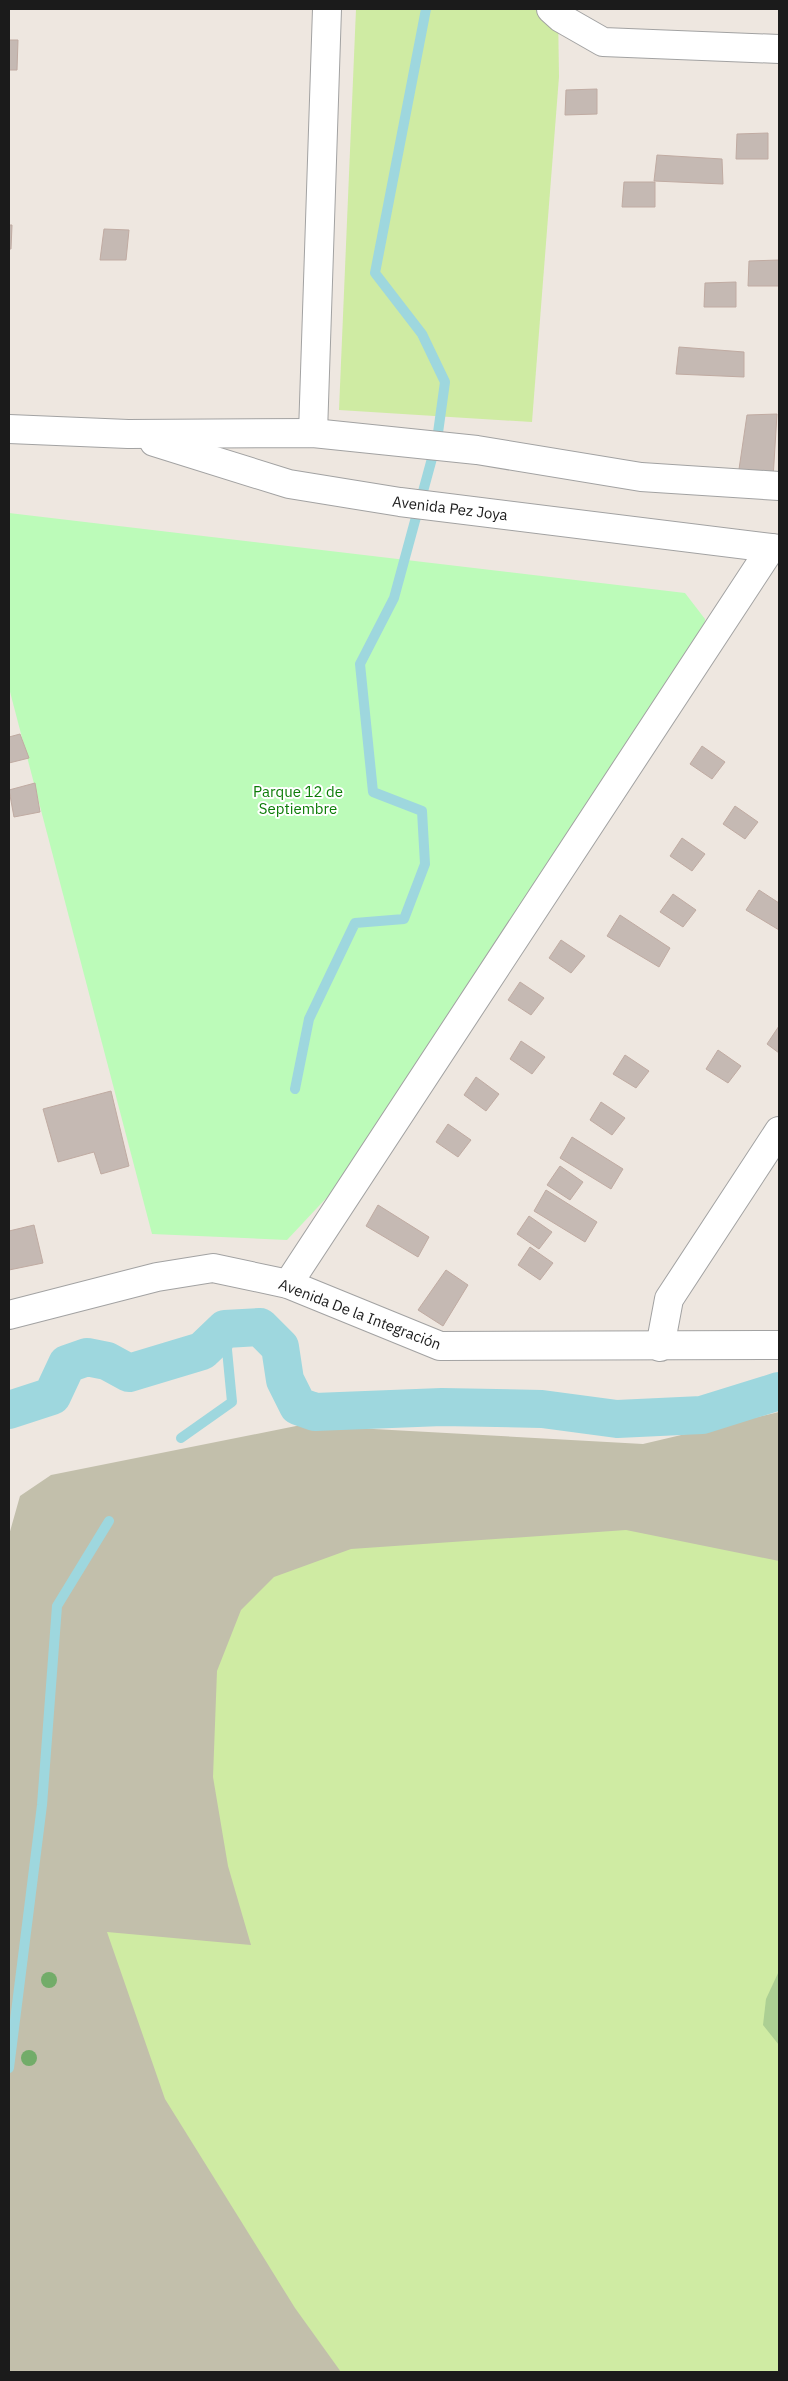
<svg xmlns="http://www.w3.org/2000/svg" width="788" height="2381" viewBox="0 0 788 2381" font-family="'IBM Plex Sans',sans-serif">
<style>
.construction{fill:#c2bfab}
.grass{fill:#cfeba3}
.forest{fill:#accf93}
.park{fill:#bcfbb9}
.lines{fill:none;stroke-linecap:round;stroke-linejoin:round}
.stream{stroke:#9ed7de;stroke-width:10}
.canal{stroke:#9ed7de;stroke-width:38}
.building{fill:#c5b9b3;stroke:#c0aba2}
.minor-casing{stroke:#a2a2a2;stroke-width:30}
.tertiary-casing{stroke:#a2a2a2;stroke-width:30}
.minor{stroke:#fff;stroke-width:28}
.tertiary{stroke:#fff;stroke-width:28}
.tree{fill:#72ac69}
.labels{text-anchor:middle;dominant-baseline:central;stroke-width:4;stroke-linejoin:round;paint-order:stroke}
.street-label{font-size:15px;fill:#1b1b1b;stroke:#fff}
.park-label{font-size:15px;fill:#0c7c07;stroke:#fff}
</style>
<rect width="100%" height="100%" fill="#eee7e0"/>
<!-- construction -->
<path class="construction" d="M779,1412V2372H9V1535L20,1496L51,1475L301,1425L643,1444Z"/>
<!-- grass -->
<g class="grass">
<path d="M356,9H558L559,77L532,422L339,410Z"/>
<path d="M626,1530L779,1561V2372H341L295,2308L165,2099L107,1932L251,1945L228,1866L213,1777L217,1671L241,1610L274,1577L351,1549Z"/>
</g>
<!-- forest -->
<path class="forest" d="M779,1971V2045L763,2025L766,1999Z"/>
<!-- park -->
<path class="park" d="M9,513L685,593L705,619L703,655L332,1192L287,1240L152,1234L9,688Z"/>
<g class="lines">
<!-- stream -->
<g class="stream">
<path d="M295,1089L309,1019L355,923L404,919L425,864L422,811L373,792L360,664L394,598L437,440L445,382L422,334L375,273L426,9"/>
<path d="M181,1438L232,1402L225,1329"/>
<path d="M9,2068L42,1805L57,1606L109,1521"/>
</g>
<!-- canal -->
<path class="canal" d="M9,1410L52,1396L67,1364L87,1357L107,1361L129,1373L202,1351L225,1329L260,1327L280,1347L285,1380L298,1406L315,1412L442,1407L542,1409L617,1419L702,1415L779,1391"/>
</g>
<!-- building -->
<g class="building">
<path d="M9,40H18L17,70H9Z"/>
<path d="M597,89V114L565,115L566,90Z"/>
<path d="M768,133V159H736L737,134Z"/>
<path d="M657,155L722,159L723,184L654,181Z"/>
<path d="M624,182H655V207H622Z"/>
<path d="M9,225H12L11,249H9Z"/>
<path d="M104,229L129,230L126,260H100Z"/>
<path d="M779,260V286H748L749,261Z"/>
<path d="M736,282V307H704L705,283Z"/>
<path d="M679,347L744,352V377L676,374Z"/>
<path d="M777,414L773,479L738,476L747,415Z"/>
<path d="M20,734L29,758L9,763V737Z"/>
<path d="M702,746L725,762L712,779L690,764Z"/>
<path d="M35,783L40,812L14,817L9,790Z"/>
<path d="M735,806L758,822L745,839L723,824Z"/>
<path d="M682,838L705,854L692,871L670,856Z"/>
<path d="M759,890L779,903V930L746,910Z"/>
<path d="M673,894L696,910L683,927L660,912Z"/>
<path d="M620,915L670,948L659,967L607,936Z"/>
<path d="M561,940L585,956L571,973L549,958Z"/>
<path d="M520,982L544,998L531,1015L508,1000Z"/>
<path d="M779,1026V1053L767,1044Z"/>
<path d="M521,1041L545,1057L532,1074L510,1059Z"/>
<path d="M718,1050L741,1066L728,1083L706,1069Z"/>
<path d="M625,1055L649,1071L636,1088L613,1074Z"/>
<path d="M476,1077L499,1094L486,1111L464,1095Z"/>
<path d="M111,1091L129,1166L101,1174L94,1152L58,1162L43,1109Z"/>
<path d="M601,1102L625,1118L612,1135L590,1120Z"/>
<path d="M448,1124L471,1140L458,1157L436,1142Z"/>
<path d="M572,1137L623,1169L611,1189L560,1158Z"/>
<path d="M560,1166L583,1182L570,1200L547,1185Z"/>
<path d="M546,1190L597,1222L585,1242L534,1211Z"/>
<path d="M378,1205L429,1237L418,1257L366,1226Z"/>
<path d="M529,1216L552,1232L539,1249L517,1234Z"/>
<path d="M34,1225L43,1263L9,1270V1231Z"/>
<path d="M530,1247L553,1263L540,1280L518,1265Z"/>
<path d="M446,1270L468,1285L443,1326L418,1310Z"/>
</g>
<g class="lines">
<!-- minor casing -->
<g class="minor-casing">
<g id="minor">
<path d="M551,9L561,18L603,42L779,49"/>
<path d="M9,429L128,434L313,433L477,450L641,477L779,486"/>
<path d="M313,433L327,9"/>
<path d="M154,442L289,484L400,502L779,549"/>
<path d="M288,1284L771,548"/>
<path d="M660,1347L669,1299L779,1131"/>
</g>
</g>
<!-- tertiary casing -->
<g class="tertiary-casing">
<path id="tertiary" d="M9,1315L157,1277L213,1268L288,1284L440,1346L779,1345"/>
</g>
<!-- minor -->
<use href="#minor" class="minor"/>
<!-- tertiary -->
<use href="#tertiary" class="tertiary"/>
</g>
<!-- trees -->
<g class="tree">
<circle cx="49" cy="1980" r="8"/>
<circle cx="29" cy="2058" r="8"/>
</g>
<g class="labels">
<!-- street labels -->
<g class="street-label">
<text transform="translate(450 508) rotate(7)">Avenida Pez Joya</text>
<text transform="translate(360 1314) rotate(21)">Avenida De la Integración</text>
</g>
<!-- park labels -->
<g class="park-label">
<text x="298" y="791">Parque 12 de<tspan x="298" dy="17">Septiembre</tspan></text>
</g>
</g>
<!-- border -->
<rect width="788" height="2381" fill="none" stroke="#1b1b1b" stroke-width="20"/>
</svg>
